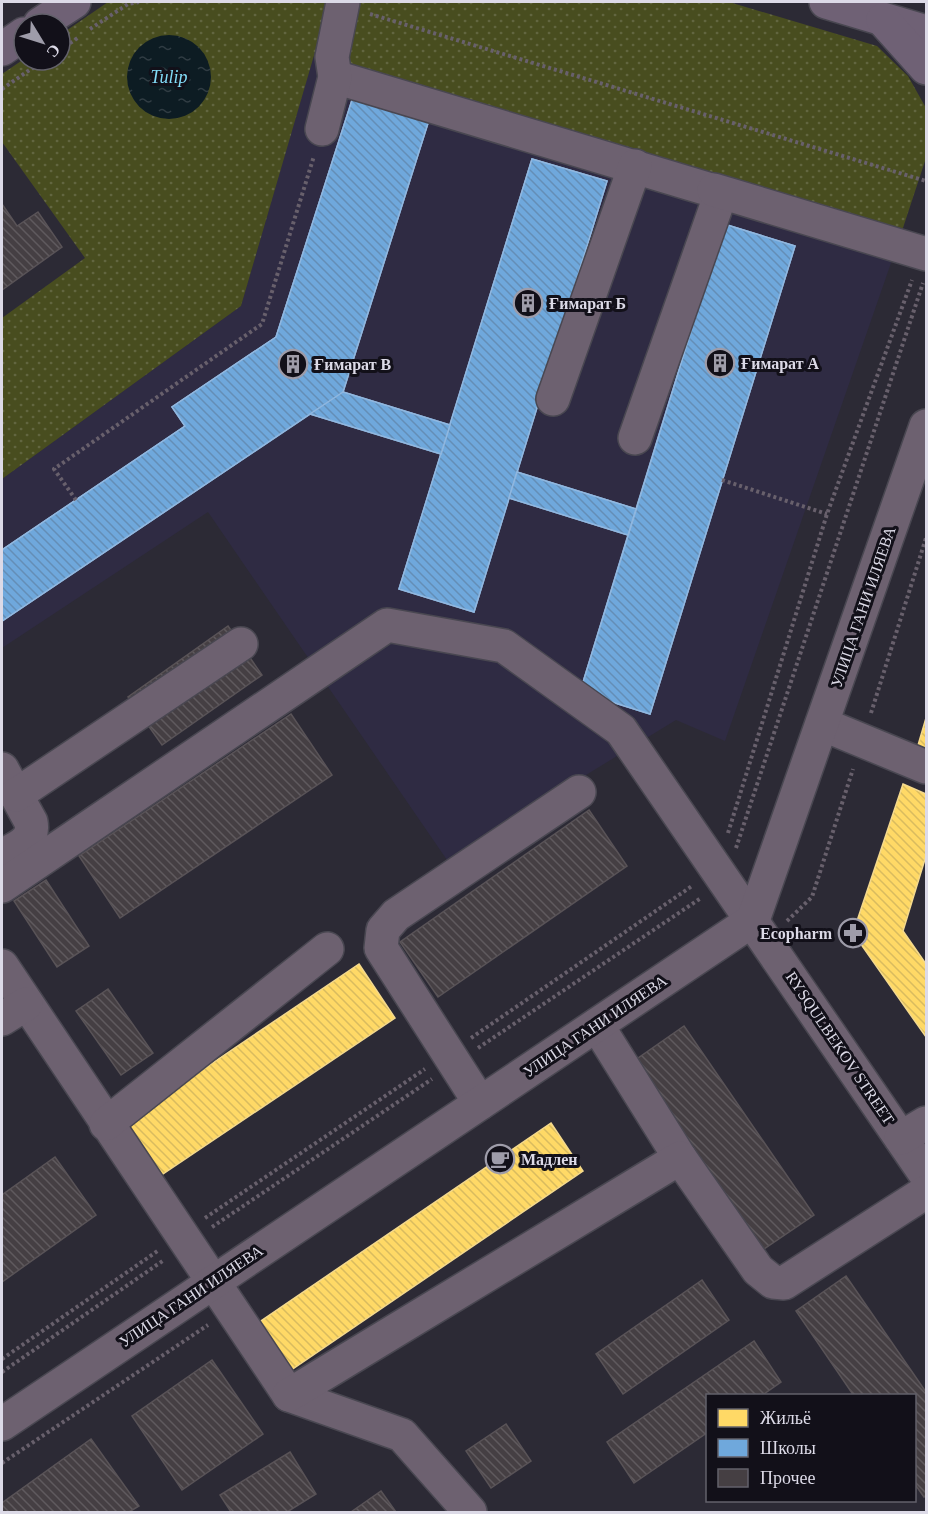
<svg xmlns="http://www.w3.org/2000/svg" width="928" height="1514" viewBox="0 0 928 1514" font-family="Georgia,serif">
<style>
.built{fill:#2f2b43}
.park{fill:url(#park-dots)}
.water{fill:url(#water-ripples)}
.homes{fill:url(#homes-back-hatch);stroke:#f4d98d;stroke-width:1.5}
.schools{fill:url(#schools-back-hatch);stroke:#90b7df;stroke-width:1.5}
.building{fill:url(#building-back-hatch);stroke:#595357;stroke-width:1.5}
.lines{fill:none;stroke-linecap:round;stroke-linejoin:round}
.minor-casing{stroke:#494751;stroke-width:36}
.major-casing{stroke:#494751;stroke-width:36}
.path{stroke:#68606c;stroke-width:4;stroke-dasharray:3 3;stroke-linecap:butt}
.minor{stroke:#6d6170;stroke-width:33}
.major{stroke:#6f6175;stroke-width:33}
.labels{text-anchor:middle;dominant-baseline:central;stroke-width:6;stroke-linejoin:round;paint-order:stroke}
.poi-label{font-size:16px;font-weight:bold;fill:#dcdae7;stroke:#121019;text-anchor:start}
.street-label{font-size:16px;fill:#dcdae7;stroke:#121019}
.water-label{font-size:18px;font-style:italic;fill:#82dbf7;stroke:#121019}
</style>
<defs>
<pattern id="park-dots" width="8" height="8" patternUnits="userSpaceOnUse" patternTransform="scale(1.5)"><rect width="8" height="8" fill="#484d1f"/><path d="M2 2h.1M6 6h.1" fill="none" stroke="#626640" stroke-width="1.8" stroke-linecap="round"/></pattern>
<pattern id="water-ripples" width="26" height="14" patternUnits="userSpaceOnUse" patternTransform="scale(1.5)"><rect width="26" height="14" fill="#0d1c23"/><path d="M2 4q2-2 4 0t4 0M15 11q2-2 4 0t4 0" fill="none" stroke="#303c43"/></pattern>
<pattern id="homes-back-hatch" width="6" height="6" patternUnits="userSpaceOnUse" patternTransform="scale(1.5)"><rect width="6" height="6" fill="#ffd966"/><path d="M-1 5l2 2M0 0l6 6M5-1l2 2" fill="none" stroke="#d9bb5f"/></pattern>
<pattern id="schools-back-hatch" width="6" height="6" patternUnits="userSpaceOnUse" patternTransform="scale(1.5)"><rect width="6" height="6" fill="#6fa8dc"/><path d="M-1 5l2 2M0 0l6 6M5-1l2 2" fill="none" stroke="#648eb6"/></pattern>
<pattern id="building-back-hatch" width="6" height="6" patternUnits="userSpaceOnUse" patternTransform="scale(1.5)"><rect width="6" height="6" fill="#453f43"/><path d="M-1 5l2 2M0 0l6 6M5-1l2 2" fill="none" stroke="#5f5a5e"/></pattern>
</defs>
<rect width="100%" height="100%" fill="#2c2a35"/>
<!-- built -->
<path class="built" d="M315,51L899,240L725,741L676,720L447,860L208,512L2,648V479L241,306Z"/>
<!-- park -->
<path class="park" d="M108,2H729L877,46L908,76L926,108V158L899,240L315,52L241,306L2,479V318L85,258L2,142V74L24,59L60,60V35Z"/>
<!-- water -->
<circle class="water" cx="169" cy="77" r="42"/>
<!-- homes -->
<g class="homes">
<path d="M926,718V755L916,752Z"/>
<path d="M903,784L926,794V856L903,931L926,964V1037L853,933Z"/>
<path d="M359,964L395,1018L157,1178L121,1125Z"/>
<path d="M551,1123L583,1171L281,1377L249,1329Z"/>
</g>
<!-- schools -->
<g class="schools">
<path d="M353,97L429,120L343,392L2,621V550L185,426L172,407L276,337Z"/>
<path d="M353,97L429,120L343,392L450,425L532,159L607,181L517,472L636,509L724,224L795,246L650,714L580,692L628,535L509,498L474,612L399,589L441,454L310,414L2,621V550L185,426L172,407L276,337Z"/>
<path d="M532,159L607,181L474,612L399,589Z"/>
<path d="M724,224L795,246L650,714L580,692Z"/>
<path d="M343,392L450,425L441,454L310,414Z"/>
<path d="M517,472L636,509L628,535L509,498Z"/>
</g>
<!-- building -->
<g class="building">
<path d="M2,204L17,226L38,212L62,247L2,290Z"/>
<path d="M228,626L262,675L162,745L128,697Z"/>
<path d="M291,714L332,775L120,918L79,856Z"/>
<path d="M589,810L627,866L438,997L400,942Z"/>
<path d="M46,880L89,946L57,967L14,901Z"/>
<path d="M108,989L153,1053L121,1075L76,1011Z"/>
<path d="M684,1026L814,1215L761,1251L631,1063Z"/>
<path d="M55,1157L96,1215L2,1282V1195Z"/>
<path d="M846,1276L926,1392V1495L924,1497L914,1483V1396H854L796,1311Z"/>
<path d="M702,1280L729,1320L623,1394L596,1354Z"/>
<path d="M754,1341L781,1382L761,1396H708V1432L634,1483L607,1442Z"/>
<path d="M212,1360L263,1434L182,1490L132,1416Z"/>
<path d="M506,1424L531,1461L491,1488L466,1451Z"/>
<path d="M91,1439L139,1506L129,1512H2V1503Z"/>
<path d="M290,1452L316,1494L287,1512H231L220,1495Z"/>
<path d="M381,1491L396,1512H351Z"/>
</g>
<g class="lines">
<!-- minor casing -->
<g class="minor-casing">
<g id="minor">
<path d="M335,77L721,193L635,438"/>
<path d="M322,129L335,77L332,57L343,2"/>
<path d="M714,190L926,254"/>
<path d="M553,399L635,166"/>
<path d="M822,724L926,767"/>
<path d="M2,769L31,822C35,842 17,847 2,856"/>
<path d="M16,795L241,644"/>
<path d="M2,886L387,625L504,646L621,730L926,1175"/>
<path d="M2,966L289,1395L402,1435L470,1512"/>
<path d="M2,1019L26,1004"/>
<path d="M597,1025L680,1158"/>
<path d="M480,1103L381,948L383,930L396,915L579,792"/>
<path d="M106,1124L327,949"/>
<path d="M901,1138L926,1123"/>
<path d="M289,1395L680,1158L758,1270L773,1282L784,1283L926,1192"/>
<path d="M2,1424L753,920L926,426"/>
</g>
</g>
<!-- major casing -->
<g class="major-casing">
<g id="major">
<path d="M826,2L926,32"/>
<path d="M883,20L926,68"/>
<path d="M40,24L74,2"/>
<path d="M2,49L24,34"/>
</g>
</g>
<!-- path -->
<g class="path">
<path d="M370,14L926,181"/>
<path d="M90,29L128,4L139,2"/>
<path d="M60,50L79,37"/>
<path d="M2,89L44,60"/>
<path d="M722,480L827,514"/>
<path d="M76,500L54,469L262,324L314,156"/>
<path d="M871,713L926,538"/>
<path d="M728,833L827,514L912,280"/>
<path d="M736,848L923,283"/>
<path d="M787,921L812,897L853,769"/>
<path d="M471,1038L692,886"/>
<path d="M478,1048L701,898"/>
<path d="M205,1218L425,1069"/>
<path d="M212,1227L432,1079"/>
<path d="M2,1359L159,1250"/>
<path d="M2,1372L164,1260"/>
<path d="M2,1463L208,1325"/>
</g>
<!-- minor -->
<use href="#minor" class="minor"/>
<!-- major -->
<use href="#major" class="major"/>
</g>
<!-- icons -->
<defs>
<g id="building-ring" transform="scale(1.5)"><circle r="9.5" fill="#121019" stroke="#9e9ca9" stroke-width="1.5"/><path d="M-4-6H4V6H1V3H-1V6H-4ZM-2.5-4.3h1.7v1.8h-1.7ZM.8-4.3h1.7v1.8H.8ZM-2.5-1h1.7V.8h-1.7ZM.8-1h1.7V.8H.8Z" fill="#9e9ca9"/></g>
<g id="pharmacy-ring" transform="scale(1.5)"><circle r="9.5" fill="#121019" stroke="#9e9ca9" stroke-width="1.5"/><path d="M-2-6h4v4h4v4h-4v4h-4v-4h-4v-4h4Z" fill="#9e9ca9"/></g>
<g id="cafe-ring" transform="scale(1.5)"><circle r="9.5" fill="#121019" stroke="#9e9ca9" stroke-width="1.5"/><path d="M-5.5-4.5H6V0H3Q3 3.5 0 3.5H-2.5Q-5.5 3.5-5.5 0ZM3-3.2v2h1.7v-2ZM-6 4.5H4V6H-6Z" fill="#9e9ca9"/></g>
</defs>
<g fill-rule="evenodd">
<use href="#building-ring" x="528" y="303"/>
<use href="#building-ring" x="720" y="363"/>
<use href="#building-ring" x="293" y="364"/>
<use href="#pharmacy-ring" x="853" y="933"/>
<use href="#cafe-ring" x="500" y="1159"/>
</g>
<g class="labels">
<!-- poi labels -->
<g class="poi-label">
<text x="549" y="303">Ғимарат Б</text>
<text x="741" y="363">Ғимарат А</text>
<text x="314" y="364">Ғимарат В</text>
<text x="832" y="933" text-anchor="end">Ecopharm</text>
<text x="521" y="1159">Мадлен</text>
</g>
<!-- street labels -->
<g class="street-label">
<text transform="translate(863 607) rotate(-71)">УЛИЦА ГАНИ ИЛЯЕВА</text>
<text transform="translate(595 1026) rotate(-34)">УЛИЦА ГАНИ ИЛЯЕВА</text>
<text transform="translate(840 1048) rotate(56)">RYSQULBEKOV STREET</text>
<text transform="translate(191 1296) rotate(-34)">УЛИЦА ГАНИ ИЛЯЕВА</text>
</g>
<!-- water labels -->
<g class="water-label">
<text x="169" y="77">Tulip</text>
</g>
</g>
<!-- border -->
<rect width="928" height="1514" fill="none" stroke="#dcdae7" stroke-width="6"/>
<!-- legend -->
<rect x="706" y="1394" width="210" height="108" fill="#121019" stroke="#63616b" stroke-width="1.5"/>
<rect x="718" y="1409" width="30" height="18" fill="#ffd966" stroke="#63616b" stroke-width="1.5"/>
<text x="760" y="1424" font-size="18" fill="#dcdae7">Жильё</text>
<rect x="718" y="1439" width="30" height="18" fill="#6fa8dc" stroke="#63616b" stroke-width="1.5"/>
<text x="760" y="1454" font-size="18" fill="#dcdae7">Школы</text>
<rect x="718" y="1469" width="30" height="18" fill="#453f43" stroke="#63616b" stroke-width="1.5"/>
<text x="760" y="1484" font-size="18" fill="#dcdae7">Прочее</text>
<!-- north arrow -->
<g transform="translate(42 42) rotate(128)"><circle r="28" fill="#121019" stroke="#63616b" stroke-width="1.5"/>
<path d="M0-4.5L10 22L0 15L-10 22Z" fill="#9e9ca9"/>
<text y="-9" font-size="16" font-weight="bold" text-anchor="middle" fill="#dcdae7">С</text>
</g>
</svg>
